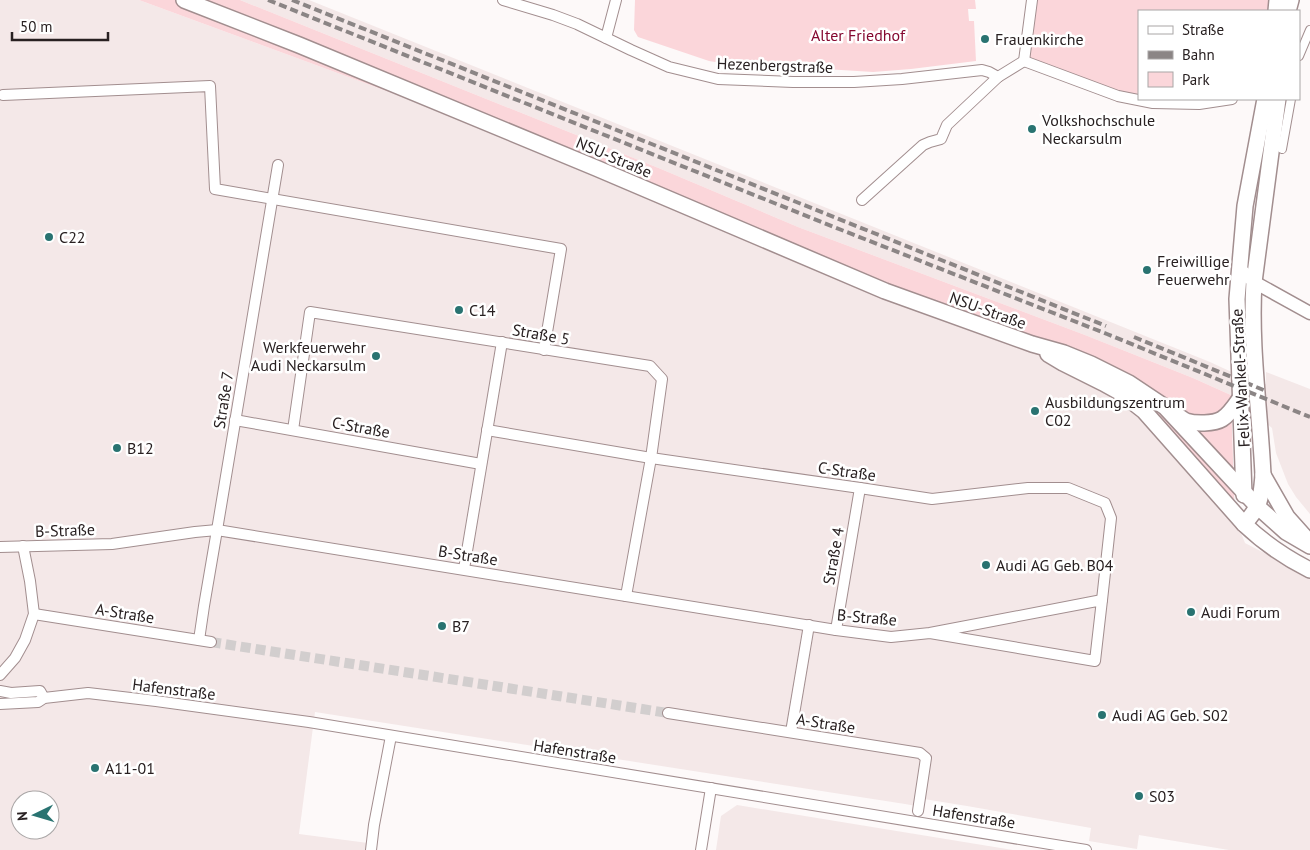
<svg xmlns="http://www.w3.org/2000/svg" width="1310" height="850" viewBox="0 0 1310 850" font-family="'PT Sans',sans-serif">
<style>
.built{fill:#f4e8e8;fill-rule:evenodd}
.green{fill:#fbd6da}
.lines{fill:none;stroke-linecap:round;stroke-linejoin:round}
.minor-tunnel{stroke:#d2cece;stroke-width:10;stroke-dasharray:10 5;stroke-linecap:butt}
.pedestrian-casing{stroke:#a28e8f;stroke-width:10}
.minor-casing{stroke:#a28e8f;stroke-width:12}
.tertiary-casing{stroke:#a28e8f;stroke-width:15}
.secondary-casing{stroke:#a28e8f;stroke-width:18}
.pedestrian{stroke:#fff;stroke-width:8}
.minor{stroke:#fff;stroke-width:10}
.tertiary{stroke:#fff;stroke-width:12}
.secondary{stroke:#fff;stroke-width:15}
.rail{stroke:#8b8585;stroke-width:4;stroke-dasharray:8 4;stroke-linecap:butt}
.poi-dot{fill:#297371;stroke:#fff;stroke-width:2}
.labels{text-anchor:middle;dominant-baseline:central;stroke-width:5;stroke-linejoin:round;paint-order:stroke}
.park-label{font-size:16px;fill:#850830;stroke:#fff}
.poi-label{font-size:16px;fill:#282021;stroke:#fff;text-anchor:start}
.street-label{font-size:16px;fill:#282021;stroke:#fff}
</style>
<rect width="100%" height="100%" fill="#fdf9f9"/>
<!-- built -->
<g class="built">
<path d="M0,0H139L571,159L1036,352L1108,393L1136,411L1235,518L1245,543L1310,577V850H1229L1139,835L1137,849L1089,841L1091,828L967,806L918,798L916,806L905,804L315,712L299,834L368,843L367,850H0ZM20,800H50V830H20Z"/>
<path d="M240,0H309L1210,362L1249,380L1266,384V372L1310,389V514L1296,497L1288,484L1276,453L1272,428L1233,396L1193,378L1085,335L798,227L661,169Z"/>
<path d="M737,805L1013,850H716L721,816Z"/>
</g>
<!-- green -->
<g class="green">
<path d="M139,0H240L661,169L798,227L1085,335L1193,378L1233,396L1231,400L1235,518L1140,414L1108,393L1036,352L571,159Z"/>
<path d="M635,0H975L976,9H968L969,21H974L976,61L911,69L873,72L715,62L709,61L638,37L634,30Z"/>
<path d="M1037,0H1270L1268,11H1139V95L1117,90L1030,58V32Z"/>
</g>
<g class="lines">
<!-- minor-tunnel -->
<path class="minor-tunnel" d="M211,642L668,713"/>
<!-- pedestrian casing -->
<g class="pedestrian-casing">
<g id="pedestrian">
<path d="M1299,56L1310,30"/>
<path d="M1282,149L1291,99"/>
</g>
</g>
<!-- minor casing -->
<g class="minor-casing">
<g id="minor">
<path d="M503,0L553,15L577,24L631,50L669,67L718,79L793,82H854L902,79L982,70L989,72L998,77"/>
<path d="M606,38L616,0"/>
<path d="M1024,61L1118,96L1153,103L1199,104L1232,99"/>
<path d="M1024,61L1032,0"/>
<path d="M3,95L210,86L215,189L561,249L544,350"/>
<path d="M862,200L923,145L930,142L941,139L947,125L998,77L1024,61"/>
<path d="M235,420L481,464"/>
<path d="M293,430L310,312L650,366L662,379L651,458L626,596"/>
<path d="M487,430L651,458L860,488L932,499L1028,488H1068L1105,503L1111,518L1102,600"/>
<path d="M0,547L112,544L195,532L217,530L836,630L891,637L930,633L1095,661L1102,600L930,633"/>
<path d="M464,569L502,342"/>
<path d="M34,614L211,642"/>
<path d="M836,630L860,488"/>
<path d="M199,640L204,606L217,530L278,165"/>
<path d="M0,675L15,658L25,640L34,614L30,581L23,546"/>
<path d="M0,691L11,693L40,691L44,698"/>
<path d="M0,704L38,702L44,698L88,693L156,701L309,722L1086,850"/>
<path d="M668,713L920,753L926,758L918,811"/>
<path d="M791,732L809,625"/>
<path d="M371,850L374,825L391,736"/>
<path d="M701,850L711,788"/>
</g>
</g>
<!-- tertiary casing -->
<g class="tertiary-casing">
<path id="tertiary" d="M1240,269L1254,282L1310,313"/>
</g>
<!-- secondary casing -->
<g class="secondary-casing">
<g id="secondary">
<path d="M184,0L299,45L596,168L885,291L1032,344L1064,353L1091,364L1129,383L1165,407L1258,507L1286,532L1310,546"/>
<path d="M1276,11L1277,0"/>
<path d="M1288,11L1291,0"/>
<path d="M1048,354L1063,363L1103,383L1121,393L1144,411L1244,524C1264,543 1286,558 1310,570"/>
<path d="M1175,414C1179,416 1182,419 1186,421C1195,424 1214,424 1222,419C1230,414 1236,404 1241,397"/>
<path d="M1263,475L1287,517L1304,536"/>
<path d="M1244,495L1237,299L1245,206L1265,99"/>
<path d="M1244,524C1261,506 1261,498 1263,475C1260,411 1250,346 1254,282L1278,99"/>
</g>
</g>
<!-- pedestrian -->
<use href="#pedestrian" class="pedestrian"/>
<!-- minor -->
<use href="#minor" class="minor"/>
<!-- tertiary -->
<use href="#tertiary" class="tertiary"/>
<!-- secondary -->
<use href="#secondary" class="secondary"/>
<!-- rail -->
<g class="rail">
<path d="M268,0L839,229L1107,334L1310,417"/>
<path d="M292,0L1106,326"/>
<path d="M1134,337L1266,391"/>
</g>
</g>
<!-- markers -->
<g class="poi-dot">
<circle cx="985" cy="39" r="5"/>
<circle cx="1032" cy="129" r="5"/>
<circle cx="49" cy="237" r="5"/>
<circle cx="1147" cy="270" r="5"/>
<circle cx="459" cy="310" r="5"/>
<circle cx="376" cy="356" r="5"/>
<circle cx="1035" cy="411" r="5"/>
<circle cx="117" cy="448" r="5"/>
<circle cx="986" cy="565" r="5"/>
<circle cx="1191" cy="612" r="5"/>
<circle cx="442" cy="626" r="5"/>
<circle cx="1102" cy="715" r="5"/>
<circle cx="95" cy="768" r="5"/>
<circle cx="1139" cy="796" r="5"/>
</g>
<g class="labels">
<!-- park labels -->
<g class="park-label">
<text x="858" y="35">Alter Friedhof</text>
</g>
<!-- poi labels -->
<g class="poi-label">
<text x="995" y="39">Frauenkirche</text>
<text x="1042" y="120">Volkshochschule<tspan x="1042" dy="18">Neckarsulm</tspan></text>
<text x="59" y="237">C22</text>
<text x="1157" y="261">Freiwillige<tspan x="1157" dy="18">Feuerwehr</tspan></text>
<text x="469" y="310">C14</text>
<text x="366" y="347" text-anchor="end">Werkfeuerwehr<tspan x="366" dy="18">Audi Neckarsulm</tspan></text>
<text x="1045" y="402">Ausbildungszentrum<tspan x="1045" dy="18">C02</tspan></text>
<text x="127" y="448">B12</text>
<text x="996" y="565">Audi AG Geb. B04</text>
<text x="1201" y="612">Audi Forum</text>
<text x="452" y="626">B7</text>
<text x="1112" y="715">Audi AG Geb. S02</text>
<text x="105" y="768">A11-01</text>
<text x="1149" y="796">S03</text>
</g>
<!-- street labels -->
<g class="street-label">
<text transform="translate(775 65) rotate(2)">Hezenbergstraße</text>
<text transform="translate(614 157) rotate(23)">NSU-Straße</text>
<text transform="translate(988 310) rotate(20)">NSU-Straße</text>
<text transform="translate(541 334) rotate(10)">Straße 5</text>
<text transform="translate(1240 378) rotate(-93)">Felix-Wankel-Straße</text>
<text transform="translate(223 400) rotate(-81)">Straße 7</text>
<text transform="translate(361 427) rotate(10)">C-Straße</text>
<text transform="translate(847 471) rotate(8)">C-Straße</text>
<text transform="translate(65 530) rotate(-2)">B-Straße</text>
<text transform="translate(468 555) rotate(9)">B-Straße</text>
<text transform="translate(833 556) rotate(-80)">Straße 4</text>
<text transform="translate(125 613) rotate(9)">A-Straße</text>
<text transform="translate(867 617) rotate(5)">B-Straße</text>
<text transform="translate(174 689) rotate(7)">Hafenstraße</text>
<text transform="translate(826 723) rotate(9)">A-Straße</text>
<text transform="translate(575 751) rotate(9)">Hafenstraße</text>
<text transform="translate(974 816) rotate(9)">Hafenstraße</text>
</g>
</g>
<!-- legend -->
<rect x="1138" y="10" width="162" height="90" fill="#ffffff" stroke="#a9a6a6"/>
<rect x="1148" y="26" width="25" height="8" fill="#ffffff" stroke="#a9a6a6"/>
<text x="1182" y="35" font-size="15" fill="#282021">Straße</text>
<rect x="1148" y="51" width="25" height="8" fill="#8b8585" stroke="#a9a6a6"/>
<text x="1182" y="60" font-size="15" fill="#282021">Bahn</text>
<rect x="1148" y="72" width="25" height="15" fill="#fbd6da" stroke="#a9a6a6"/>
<text x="1182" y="85" font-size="15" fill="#282021">Park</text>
<!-- north arrow -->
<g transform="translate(35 815) rotate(265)"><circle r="24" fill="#ffffff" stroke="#a9a6a6"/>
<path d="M0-4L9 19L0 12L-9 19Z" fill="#297371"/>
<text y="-8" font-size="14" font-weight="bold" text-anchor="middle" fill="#282021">N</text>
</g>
<!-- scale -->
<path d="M12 32v8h96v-8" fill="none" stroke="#282021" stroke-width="2.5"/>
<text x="20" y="32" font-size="15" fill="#282021" stroke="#ffffff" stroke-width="4" paint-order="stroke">50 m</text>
</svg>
